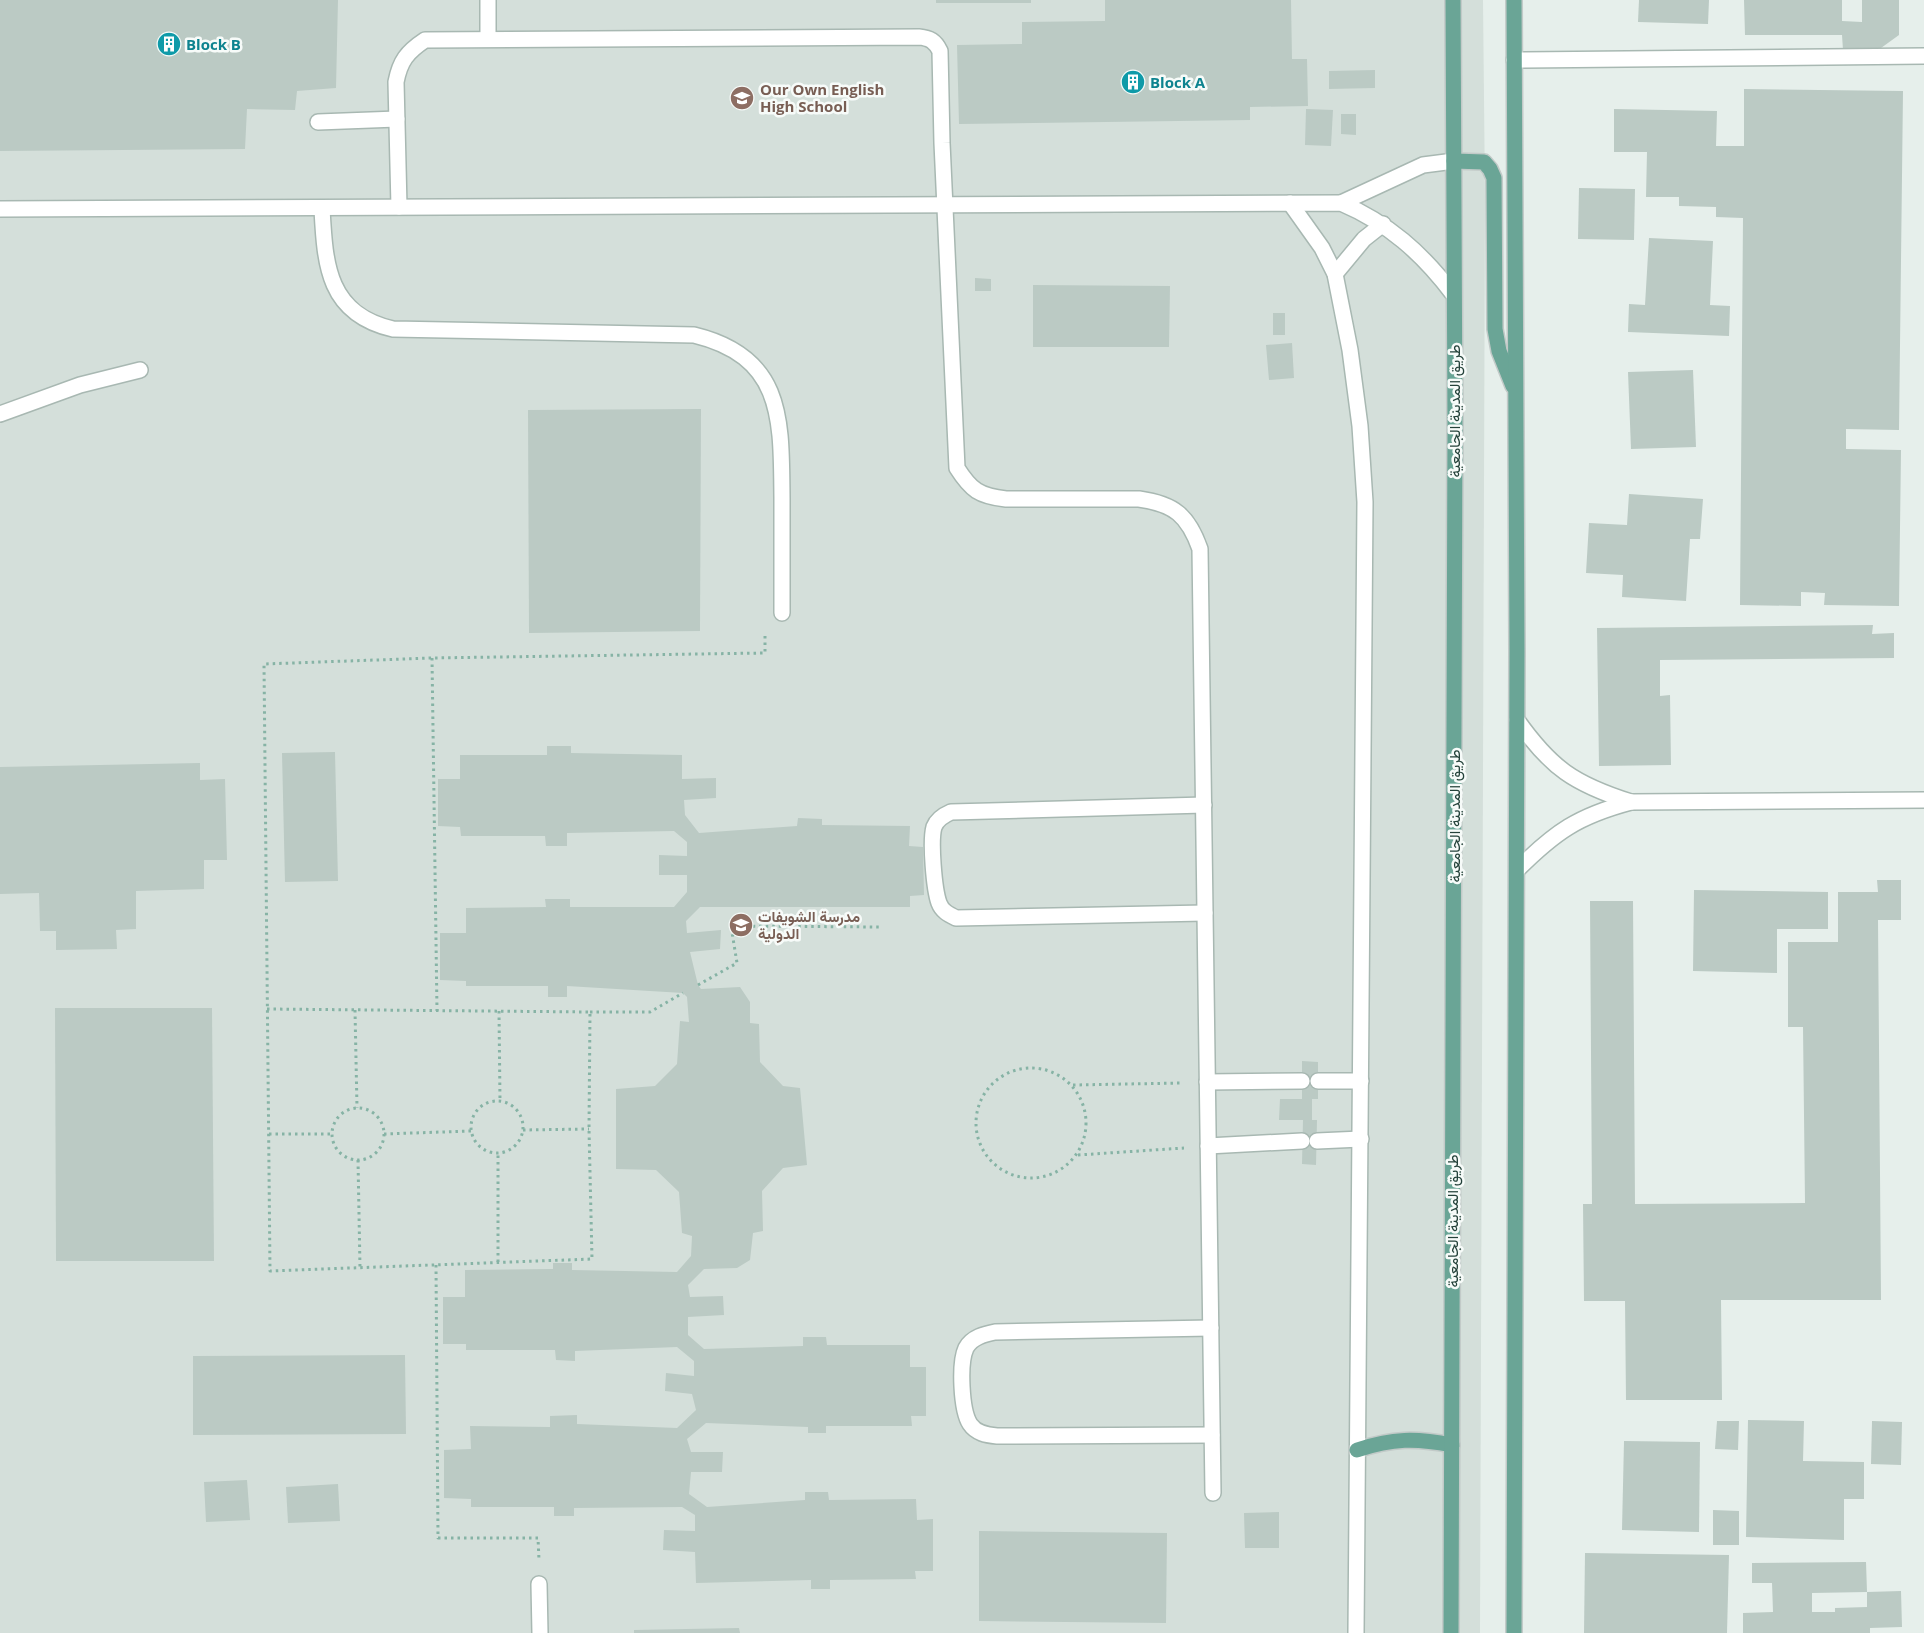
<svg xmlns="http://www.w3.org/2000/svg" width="1924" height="1633" viewBox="0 0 1924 1633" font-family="'Open Sans',Vazirmatn,sans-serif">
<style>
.built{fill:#d4dfda}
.building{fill:#bbcac4}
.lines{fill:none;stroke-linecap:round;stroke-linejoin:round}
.lane-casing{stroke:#a8b8b2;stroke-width:18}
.street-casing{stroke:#a8b8b2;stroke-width:18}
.primary-casing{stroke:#c2cac8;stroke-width:18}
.path{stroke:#86b3a5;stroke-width:3;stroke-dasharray:2.5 4;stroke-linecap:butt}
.lane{stroke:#fff;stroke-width:15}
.street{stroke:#fff;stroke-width:15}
.primary{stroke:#6aa596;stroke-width:15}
.labels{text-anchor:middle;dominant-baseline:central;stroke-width:5;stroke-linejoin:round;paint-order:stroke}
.culture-label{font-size:15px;font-weight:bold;fill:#0d838f;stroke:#f7fbf9;text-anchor:start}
.education-label{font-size:15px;font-weight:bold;fill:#785e54;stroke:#f7fbf9;text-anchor:start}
.street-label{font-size:15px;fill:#24423a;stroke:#f7fbf9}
</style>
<rect width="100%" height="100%" fill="#e6efeb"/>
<!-- built -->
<path class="built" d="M0,0H1483L1485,197L1480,1633H0Z"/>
<!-- building -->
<g class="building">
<path d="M0,0H338L336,88L297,91L295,110L247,109L245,149L0,151Z"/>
<rect x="936" y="0" width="95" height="3"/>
<path d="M1105,0H1291L1292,59H1307L1308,106L1250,107V120L959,124L957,45L1022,44V22L1105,21Z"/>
<path d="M1639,0H1709L1708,24L1638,22Z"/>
<path d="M1744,0H1842V21L1862,22V0H1899V35L1881,48L1843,50L1842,35H1745Z"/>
<path d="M1375,70V88L1329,89V71Z"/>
<path d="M1744,89L1903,91L1899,430L1846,429V449L1901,450L1899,606L1824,605L1825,593L1801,592V606L1740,605L1743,218L1716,217V207L1679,206V197H1646L1647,152H1614V109L1717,111L1716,146H1744Z"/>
<path d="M1306,109L1333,110L1331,146L1305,145Z"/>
<path d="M1341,114H1356V135L1341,134Z"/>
<path d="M1579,188L1635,189L1634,240L1578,239Z"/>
<path d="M1649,238L1713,241L1710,305L1730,306L1729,336L1628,332L1629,304L1645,305Z"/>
<path d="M975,278L991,279V291H975Z"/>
<path d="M1033,285L1170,286L1169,347H1033Z"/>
<rect x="1273" y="313" width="12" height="22"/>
<path d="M1292,343L1294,378L1269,380L1266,345Z"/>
<path d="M1693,370L1696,447L1631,449L1628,372Z"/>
<path d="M701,409L700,631L529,633L528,410Z"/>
<path d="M1629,494L1703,499L1700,539H1690L1686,601L1622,597L1623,575L1586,573L1589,523L1627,525Z"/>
<path d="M1873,625L1872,634L1894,633V658L1660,660V696L1670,695L1671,765L1599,766L1597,628Z"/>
<path d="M547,746H571V753L682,755V779L716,778V798L684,800L685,815L699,833L797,826L798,818L822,819V825L910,826L909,846L923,847L924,895L910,896V907H700L686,921L687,933L721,930L720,949L690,952L698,985L701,989L740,987L750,1002V1023L759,1024L760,1062L783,1086L800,1088L807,1165L783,1168L762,1191L763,1231L753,1233L750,1260L737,1268L704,1269L688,1285L690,1297L723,1296L724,1315L688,1317V1335L704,1349L803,1346V1337H826L827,1345H910V1367H926V1416H911L912,1426H826V1433H808V1427L706,1423L687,1439L691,1452H723L722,1472H691L689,1494L707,1507L805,1500V1492H828L829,1500L916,1499L917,1520L933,1519V1571H915L916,1579L830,1580V1589H811V1580L696,1583L695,1552L663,1550L664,1530L695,1531V1515L682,1507L574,1508V1516H554V1507H471V1499L444,1498V1450L471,1449L470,1426L550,1427V1416L577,1415V1424L677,1428L696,1410L692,1394L665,1391L666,1373L694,1376V1361L677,1347L575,1351V1361L556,1360L555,1350H466V1344H443V1297H465V1270L553,1269V1263H572V1270L677,1272L691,1256L692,1236L682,1233L679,1192L656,1170L616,1169V1089L655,1086L677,1064L680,1021L689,1022L687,997L683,993L567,986V997H548V986H466V981L440,980V933H466V908L546,907L545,899H570V907H674L687,892V875H659V855L687,856V842L674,831L567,833V846H546L545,836H461L460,827L438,826V779H460V755H547Z"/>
<path d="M335,752L338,881L285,882L282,753Z"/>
<path d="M200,763V780L225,779L227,860H204V889L136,891V929L116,930L117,949L56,950V931H40L39,893L0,894V767Z"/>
<path d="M1877,880H1901V920H1878L1881,1300H1721L1722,1400H1626L1625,1301H1584L1583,1204H1592L1590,901H1633L1635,1204L1805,1203L1803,1027H1788V942H1838V892H1878Z"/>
<path d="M1694,890L1828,892V929H1777V973L1693,971Z"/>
<path d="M55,1008H212L214,1261H56Z"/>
<path d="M1302,1061L1318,1062V1099H1312V1120H1317L1316,1165L1302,1164L1303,1120H1279L1280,1099H1302Z"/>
<path d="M405,1355L406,1434L193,1435V1356Z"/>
<path d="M1748,1420L1804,1421L1803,1461L1864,1462V1499H1844V1540L1746,1537Z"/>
<path d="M1717,1421H1739L1738,1450L1715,1449Z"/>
<path d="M1872,1421L1902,1422L1901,1465L1871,1464Z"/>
<path d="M1624,1441L1700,1442L1699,1532L1622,1530Z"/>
<path d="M247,1480L250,1520L206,1522L204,1482Z"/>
<path d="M338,1484L340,1521L288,1523L286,1487Z"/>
<path d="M1713,1510L1739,1511V1545H1713Z"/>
<path d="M1279,1512V1548H1245L1244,1513Z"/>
<path d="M979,1531L1167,1533L1166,1623L979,1621Z"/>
<path d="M1585,1553L1729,1555L1727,1633H1584Z"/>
<path d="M1866,1562L1867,1592L1812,1593V1612H1835V1608L1867,1607V1592L1901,1591L1902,1627L1870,1628V1633H1743V1613L1773,1612L1772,1583H1752V1563Z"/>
<path d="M739,1628L740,1633H634V1630Z"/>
</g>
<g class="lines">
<!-- lane casing -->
<g class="lane-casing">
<g id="lane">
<path d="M488,0V38"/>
<path d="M318,122L397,119"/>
<path d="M399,207L396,82C400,61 407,52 425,40L919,37C930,38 935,41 940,51L942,143L957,468C971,490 979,496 1006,499H1139C1174,504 1188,515 1200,549L1213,1493"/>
<path d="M322,209C325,266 328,314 393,329L694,335C785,357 781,421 782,498C782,536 782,574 782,613"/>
<path d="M0,414L80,385L140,370"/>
<path d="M1204,805L951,812C944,815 937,819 934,827C930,841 934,889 939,903C942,911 948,914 956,918L1205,913"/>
<path d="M1318,1081H1361"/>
<path d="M1207,1082L1302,1081"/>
<path d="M1317,1141L1361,1139"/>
<path d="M1208,1146L1302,1141"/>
<path d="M1211,1328L995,1332C985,1334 972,1337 966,1348C959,1363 961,1410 970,1424C976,1433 986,1435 997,1436L1212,1435"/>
</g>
</g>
<!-- street casing -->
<g class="street-casing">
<g id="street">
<path d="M1514,60L1924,56"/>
<path d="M1290,203L1322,248L1335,274L1350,350L1360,426L1365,502L1356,1633"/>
<path d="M1341,203L1423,165L1454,161"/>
<path d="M0,209L1341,203C1388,223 1422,253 1453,294"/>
<path d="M1335,274L1364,239L1383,224"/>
<path d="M1517,720C1551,768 1574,784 1631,802"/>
<path d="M1517,870C1555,832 1578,816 1631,802L1924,800"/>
<path d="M539,1584L540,1633"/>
</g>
</g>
<!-- primary casing -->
<g class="primary-casing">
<g id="primary">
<path d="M1454,161L1484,162L1490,169L1494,178L1495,329L1499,351L1513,386"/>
<path d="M1357,1450C1393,1438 1416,1438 1452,1445"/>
<path d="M1451,1633L1455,425L1453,0"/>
<path d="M1514,1633L1517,651L1514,0"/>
</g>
</g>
<!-- path -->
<g class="path">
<path d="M432,658L437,1011"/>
<path d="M698,985L737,963L731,926L881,927"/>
<path d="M267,1009L590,1012L589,1129L592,1259L270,1271L264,664L432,658L765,653V633"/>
<path d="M355,1010L357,1108"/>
<path d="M499,1011L500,1101"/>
<path d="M590,1012H650L683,993"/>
<circle cx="1031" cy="1123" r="55"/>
<path d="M1073,1085L1181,1083"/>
<circle cx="497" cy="1127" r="26"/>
<circle cx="358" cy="1134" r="26"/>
<path d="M523,1130L589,1129"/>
<path d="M269,1134H332"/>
<path d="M384,1134L471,1131"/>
<path d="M1078,1155L1184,1148"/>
<path d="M358,1160L360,1268"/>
<path d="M498,1262V1153"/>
<path d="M436,1265L438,1538H538L539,1560"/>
</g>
<!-- lane -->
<use href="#lane" class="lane"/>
<!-- street -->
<use href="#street" class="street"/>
<!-- primary -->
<use href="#primary" class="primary"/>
</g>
<!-- icons -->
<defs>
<g id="building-disc" transform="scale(1.25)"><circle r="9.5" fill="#0f9aa8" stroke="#f7fbf9"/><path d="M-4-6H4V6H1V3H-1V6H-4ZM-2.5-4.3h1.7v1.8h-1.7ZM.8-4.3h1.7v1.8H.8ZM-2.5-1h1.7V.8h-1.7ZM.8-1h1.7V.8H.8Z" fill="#fff"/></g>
<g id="school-disc" transform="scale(1.25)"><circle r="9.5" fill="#8d6e63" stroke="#f7fbf9"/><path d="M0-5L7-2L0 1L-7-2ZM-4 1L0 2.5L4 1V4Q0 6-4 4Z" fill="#fff"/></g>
</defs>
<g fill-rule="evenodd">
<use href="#building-disc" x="169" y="44"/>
<use href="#building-disc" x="1133" y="82"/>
<use href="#school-disc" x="742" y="98"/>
<use href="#school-disc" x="741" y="925"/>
</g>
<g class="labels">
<!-- culture labels -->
<g class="culture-label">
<text x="186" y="44">Block B</text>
<text x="1150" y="82">Block A</text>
</g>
<!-- education labels -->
<g class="education-label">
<text x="760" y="89">Our Own English<tspan x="760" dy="17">High School</tspan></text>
<text x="758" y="916">مدرسة الشويفات<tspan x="758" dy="17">الدولية</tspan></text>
</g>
<!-- street labels -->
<g class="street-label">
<text transform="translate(1454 411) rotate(-90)">طريق المدينة الجامعية</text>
<text transform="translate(1454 816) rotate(-90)">طريق المدينة الجامعية</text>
<text transform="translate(1452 1221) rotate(-90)">طريق المدينة الجامعية</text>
</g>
</g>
</svg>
